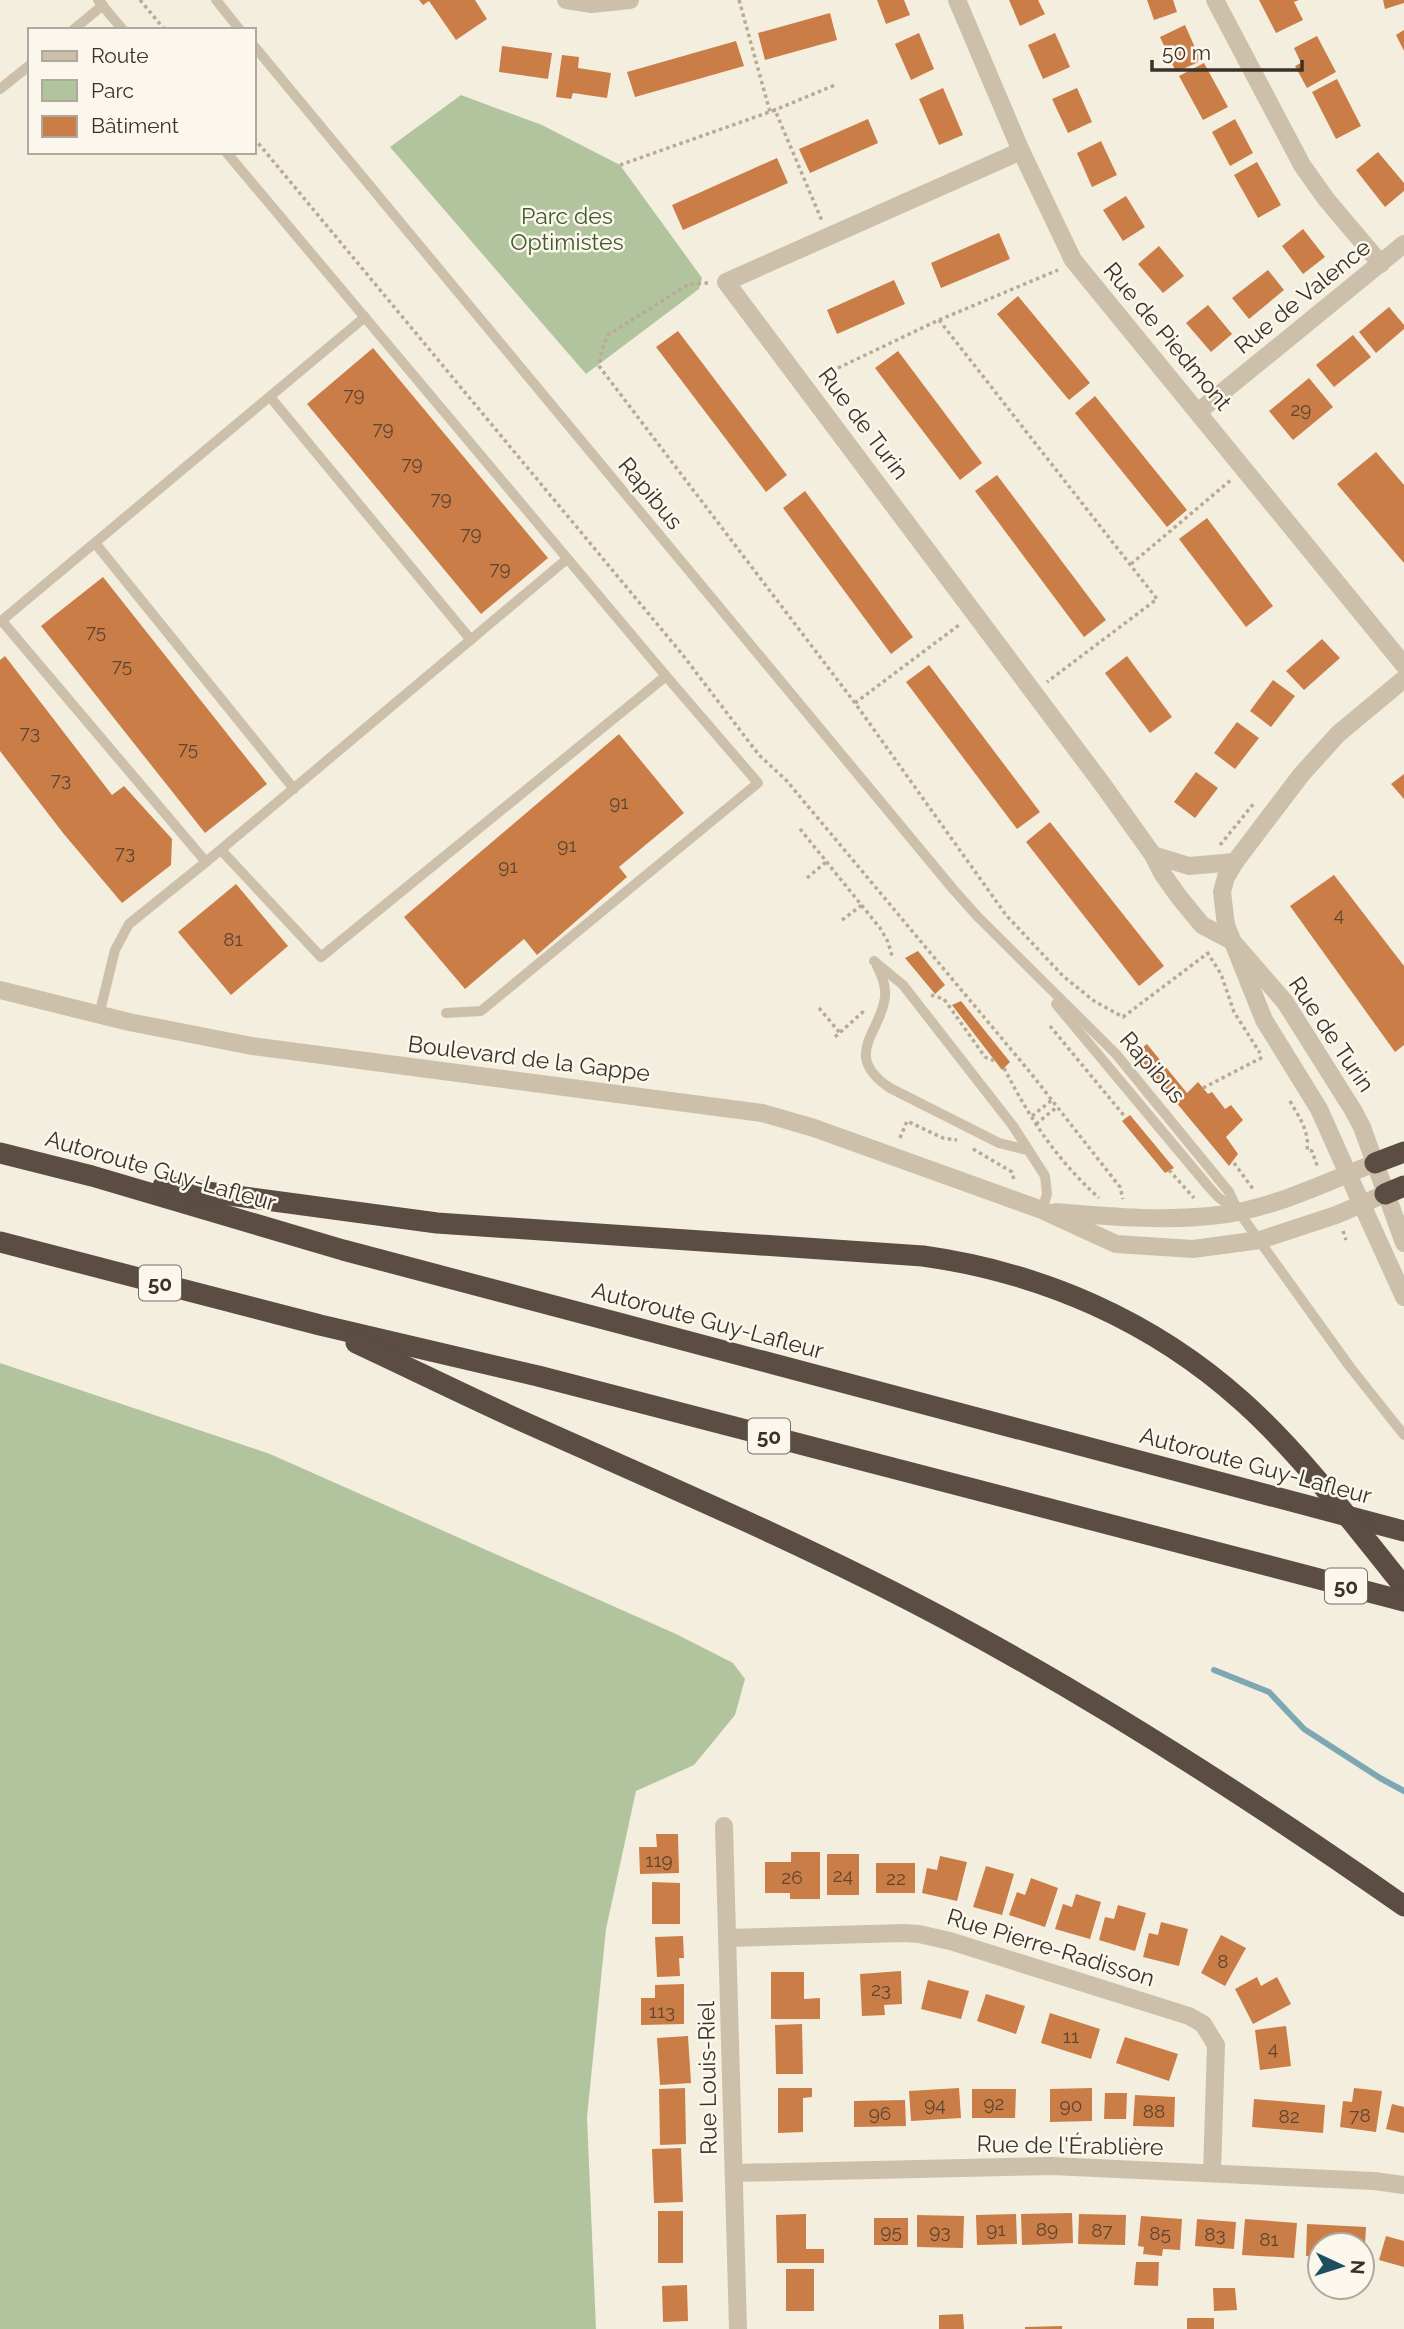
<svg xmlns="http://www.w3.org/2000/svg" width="1404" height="2329" viewBox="0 0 1404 2329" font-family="Raleway,sans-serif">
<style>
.green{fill:#b1c49e}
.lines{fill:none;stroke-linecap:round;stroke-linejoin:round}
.stream{stroke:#7da7b2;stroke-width:6}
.building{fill:#ca7d47}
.path{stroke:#b9aa94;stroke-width:3.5;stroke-dasharray:3.5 3.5;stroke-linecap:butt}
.service{stroke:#cdc0aa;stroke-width:10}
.minor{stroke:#cdc0aa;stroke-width:18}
.tertiary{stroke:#cdc0aa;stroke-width:18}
.motorway{stroke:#5b4d41;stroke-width:21}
.labels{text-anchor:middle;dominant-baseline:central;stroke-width:5;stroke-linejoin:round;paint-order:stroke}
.number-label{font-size:19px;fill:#5e4531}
.shield{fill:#fbf7ec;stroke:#746d64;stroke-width:2}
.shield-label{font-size:21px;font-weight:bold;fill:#3a322a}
.park-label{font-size:23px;fill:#425a2d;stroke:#fbf7ec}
.street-label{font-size:23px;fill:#3a322a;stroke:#fbf7ec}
</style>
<rect width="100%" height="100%" fill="#f4eedf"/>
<!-- green -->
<g class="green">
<path d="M461,95L542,125L620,165L702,278L699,289L586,374L390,147Z"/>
<path d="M0,1363L270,1454L676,1634L733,1663L745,1679L735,1715L694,1765L636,1791L606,1929L587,2117L596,2329H0Z"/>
</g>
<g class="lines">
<!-- stream -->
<path class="stream" d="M1214,1670L1269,1692L1304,1729L1380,1778L1404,1791"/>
</g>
<!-- building -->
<g class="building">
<path d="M419,0H475L487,19L456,40L429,1L423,5Z"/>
<path d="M877,0H904L910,15L886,24Z"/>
<path d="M1009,0H1038L1045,14L1020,26Z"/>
<path d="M1147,0H1173L1177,12L1154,20Z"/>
<path d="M1259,0H1299L1294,2L1303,20L1276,33Z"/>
<path d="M1383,0H1404V3L1385,9Z"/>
<path d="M830,13L837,40L765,60L758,33Z"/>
<path d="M1185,25L1201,61L1176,72L1160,37Z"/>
<path d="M1404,30V51L1396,35Z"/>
<path d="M919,33L934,69L911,80L895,44Z"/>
<path d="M1055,33L1070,67L1043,79L1028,45Z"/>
<path d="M1317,36L1336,72L1307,88L1295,66L1301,63L1294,48Z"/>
<path d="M736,41L744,66L635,97L627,72Z"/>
<path d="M502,46L552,53L548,79L499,72Z"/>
<path d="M562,55L579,57L578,68L611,73L607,98L573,93L571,99L556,97Z"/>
<path d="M1204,63L1228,107L1203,120L1179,76Z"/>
<path d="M1337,79L1361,126L1336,139L1312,92Z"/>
<path d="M943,88L963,135L939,145L919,99Z"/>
<path d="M1077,88L1092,122L1068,133L1052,99Z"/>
<path d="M868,119L878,143L810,173L799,149Z"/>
<path d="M1235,119L1253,153L1230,166L1212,132Z"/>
<path d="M1101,141L1117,175L1092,187L1077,153Z"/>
<path d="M1378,152L1404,183V191L1385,207L1356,170Z"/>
<path d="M777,158L788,183L683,230L672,205Z"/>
<path d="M1257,162L1281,205L1258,218L1234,175Z"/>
<path d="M1126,196L1145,227L1123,241L1103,210Z"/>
<path d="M1303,229L1325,257L1303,274L1282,246Z"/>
<path d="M999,233L1010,259L941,288L931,263Z"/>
<path d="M1159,246L1184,276L1163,293L1138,264Z"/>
<path d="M1268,270L1284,290L1249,319L1232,298Z"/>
<path d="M894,280L905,304L837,334L827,310Z"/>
<path d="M1018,296L1090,383L1069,400L997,314Z"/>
<path d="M1208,305L1232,334L1211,352L1186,323Z"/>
<path d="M1389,307L1404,325V329L1376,353L1359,332Z"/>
<path d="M678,331L787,475L766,492L656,347Z"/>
<path d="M1353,335L1371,357L1334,387L1316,365Z"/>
<path d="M373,348L548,558L481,614L307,404Z"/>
<path d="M898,351L982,463L960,480L875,368Z"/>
<path d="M1309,378L1333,407L1293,440L1269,411Z"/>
<path d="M1095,396L1187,510L1167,527L1075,413Z"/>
<path d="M1376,452L1404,485V563L1337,484Z"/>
<path d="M997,475L1106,620L1084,637L975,491Z"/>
<path d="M805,491L913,637L891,654L783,508Z"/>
<path d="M1207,518L1273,606L1246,627L1179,539Z"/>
<path d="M103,577L267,784L205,833L41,626Z"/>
<path d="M1322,639L1340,658L1304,690L1286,671Z"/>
<path d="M5,656L112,795L124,786L172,839L171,865L122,903L63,833L0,751V660Z"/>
<path d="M1127,656L1172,717L1150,733L1105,673Z"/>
<path d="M929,665L1040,812L1017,829L906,682Z"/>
<path d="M1273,680L1295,696L1271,727L1250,711Z"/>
<path d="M1237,722L1259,738L1235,769L1214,753Z"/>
<path d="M619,734L684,813L619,867L627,877L537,955L524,939L465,989L404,917Z"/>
<path d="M1196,772L1218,788L1195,818L1174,802Z"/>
<path d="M1404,774V799L1391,784Z"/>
<path d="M1050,822L1164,966L1139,986L1026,842Z"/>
<path d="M1334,875L1404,966V1045L1395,1052L1290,906Z"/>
<path d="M236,884L288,946L231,995L178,932Z"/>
<path d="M918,951L945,985L935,994L905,958Z"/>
<path d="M961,1001L1010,1062L1002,1070L952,1005Z"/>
<path d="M1147,1044L1187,1093L1198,1082L1208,1094L1212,1092L1225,1109L1231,1105L1243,1120L1226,1137L1238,1154L1229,1166L1135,1053Z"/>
<path d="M1130,1115L1174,1168L1165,1173L1122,1121Z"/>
<path d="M656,1834H678L679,1873L640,1874L639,1847H657Z"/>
<path d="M791,1852H820V1899H790V1893H765V1862H791Z"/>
<rect x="827" y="1854" width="32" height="41"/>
<path d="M940,1856L967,1862L957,1901L922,1893L927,1868L937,1870Z"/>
<rect x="876" y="1863" width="39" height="30"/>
<path d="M986,1866L1014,1874L1002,1915L973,1907Z"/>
<path d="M1031,1878L1058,1888L1045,1927L1009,1915L1017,1892L1025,1895Z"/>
<path d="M652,1882L680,1883V1924H652Z"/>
<path d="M1076,1894L1101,1902L1090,1939L1055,1929L1063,1904L1072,1907Z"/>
<path d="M1118,1905L1146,1913L1135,1951L1099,1940L1105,1917L1114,1919Z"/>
<path d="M1161,1922L1188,1929L1179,1966L1143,1957L1149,1933L1158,1935Z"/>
<path d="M1221,1935L1246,1948L1225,1986L1201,1973Z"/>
<path d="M683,1936L684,1958H679L680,1976L657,1977L655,1937Z"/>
<path d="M901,1971L902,2004L884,2005L885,2015L862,2016L860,1974Z"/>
<path d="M771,1972H804V1999L820,1998V2019H771Z"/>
<path d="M1257,1977L1261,1986L1277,1977L1291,2004L1253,2024L1235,1989Z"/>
<path d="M928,1980L969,1991L961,2019L921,2009Z"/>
<path d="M684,1984V2024L641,2025V1998H655V1985Z"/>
<path d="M986,1994L1025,2006L1016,2034L977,2021Z"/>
<path d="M1050,2013L1100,2029L1091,2059L1041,2043Z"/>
<path d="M802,2024L803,2074H776L775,2025Z"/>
<path d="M1286,2026L1291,2066L1260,2070L1255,2030Z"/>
<path d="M688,2036L691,2083L660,2085L657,2038Z"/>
<path d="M1125,2037L1178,2054L1169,2081L1116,2063Z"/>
<path d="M685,2088L686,2144L660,2145L659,2089Z"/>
<path d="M778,2088H812V2097L803,2098V2132L778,2133Z"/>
<path d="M959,2088L961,2118L911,2121L909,2091Z"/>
<path d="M1092,2088V2121L1050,2122V2089Z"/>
<path d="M1354,2088L1382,2091L1376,2132L1340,2127L1343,2101L1352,2102Z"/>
<path d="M972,2089H1016L1015,2118H972Z"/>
<path d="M1105,2093H1127L1126,2119H1104Z"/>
<path d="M1135,2095L1175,2097L1174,2127L1133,2126Z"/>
<path d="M1254,2099L1325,2105L1323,2133L1252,2127Z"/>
<path d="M905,2100L906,2126L854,2127V2101Z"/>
<path d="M1392,2104L1404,2107V2133L1386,2129Z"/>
<path d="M681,2148L683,2202L654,2203L652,2149Z"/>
<rect x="658" y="2211" width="25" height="52"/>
<path d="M1072,2213L1073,2243L1022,2245L1021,2214Z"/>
<path d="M806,2214V2249H824V2263H777L776,2215Z"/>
<path d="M1016,2214L1017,2244L977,2245L976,2215Z"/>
<path d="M1079,2214L1126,2215L1125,2245L1078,2244Z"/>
<path d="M917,2215L964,2216L963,2248L917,2247Z"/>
<path d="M1141,2216L1182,2219L1180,2250L1163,2249L1162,2256L1143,2254L1144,2247L1138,2246Z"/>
<rect x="874" y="2218" width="34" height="27"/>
<path d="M1197,2219L1236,2222L1234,2249L1195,2246Z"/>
<path d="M1245,2219L1297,2223L1294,2258L1242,2255Z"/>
<path d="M1307,2224L1366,2227L1364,2261H1362V2245H1320V2257L1306,2256Z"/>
<path d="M1386,2236L1404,2241V2267L1379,2260Z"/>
<path d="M1136,2262H1159L1158,2286L1134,2285Z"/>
<rect x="786" y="2269" width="28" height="42"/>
<path d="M687,2285L688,2321L663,2322L662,2286Z"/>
<path d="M1213,2288H1235L1237,2310L1214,2311Z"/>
<path d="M963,2314L964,2329H939V2315Z"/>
<rect x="1187" y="2318" width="27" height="11"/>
<path d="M1062,2326V2329H1025V2327Z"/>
</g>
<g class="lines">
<!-- path -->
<g class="path">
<path d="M140,0L165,30"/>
<path d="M739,0L770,112L835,85"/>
<path d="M254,138L682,654L759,755L786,780L1029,1071L1120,1187L1123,1199"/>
<path d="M620,165L775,110L822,221"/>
<path d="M708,283L689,284L608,335L602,349L599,366L855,703L1006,915L1063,976L1094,1001L1123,1017L1208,953"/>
<path d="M939,320L1157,599L1047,682"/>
<path d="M819,377L939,320L1058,270"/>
<path d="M1131,564L1231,480"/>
<path d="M855,703L959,625"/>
<path d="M800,829L880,928L888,942L892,956"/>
<path d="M1220,845L1255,802"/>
<path d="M807,878L826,862"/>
<path d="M842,920L862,905"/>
<path d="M1207,952L1221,974L1234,1012L1260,1053"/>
<path d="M931,995L944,999L985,1057L995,1061"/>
<path d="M819,1008L840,1033"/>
<path d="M1050,1026L1126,1118"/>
<path d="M835,1037L865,1010"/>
<path d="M1004,1068C1031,1120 1055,1158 1099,1198"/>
<path d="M1203,1088L1263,1057"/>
<path d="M1290,1101C1299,1117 1310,1132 1307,1150L1312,1151L1318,1168"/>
<path d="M1032,1116L1052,1100"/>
<path d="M1036,1124L1057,1107"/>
<path d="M900,1138L907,1121L943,1138L957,1140"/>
<path d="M973,1149L1012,1172L1014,1180"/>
<path d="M1234,1163L1253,1189"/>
<path d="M1169,1170L1194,1198"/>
<path d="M1343,1231L1346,1240"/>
</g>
<!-- service -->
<g class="service">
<path d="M98,0L123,30"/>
<path d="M216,0L240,30"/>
<path d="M73,30L103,5"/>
<path d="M254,46L953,889L977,916L1116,1054L1229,1192L1238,1211L1350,1367L1404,1435"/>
<path d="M0,89L30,65"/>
<path d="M271,398L471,640"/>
<path d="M95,543L294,789"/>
<path d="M2,621L206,862"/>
<path d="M0,622L365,317"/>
<path d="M221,850L321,957L666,676L226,152"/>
<path d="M874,961L903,985L1013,1126L1045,1176L1047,1194L1042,1210"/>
<path d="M877,966C882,976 886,985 885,997C881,1033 841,1055 890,1088L999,1143L1027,1150"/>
<path d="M1056,1004L1208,1186L1218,1197L1236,1210"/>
<path d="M446,1013L481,1011L758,783L666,676"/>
<path d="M99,1015L115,950L129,924L206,862L567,559"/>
</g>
<!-- minor -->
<g class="minor">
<path d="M566,0L592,4L630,0"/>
<path d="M957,0L1021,151L1073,260L1404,665"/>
<path d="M1215,0L1302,165L1326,199L1381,264"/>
<path d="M1021,151L726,282L1103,785L1153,855L1162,873L1179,897L1202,925L1232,941L1285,1002L1353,1110L1362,1127L1375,1163"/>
<path d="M1198,412L1404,244"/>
<path d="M1153,855L1189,866L1235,862"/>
<path d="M1348,1174L1319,1109L1264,1020L1226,925L1222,892L1226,877L1235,862L1301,775L1338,734L1404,679"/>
<path d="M724,1826L738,2329"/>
<path d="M728,1938L904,1933L919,1934L950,1941L1189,2016L1203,2024L1216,2045L1212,2173"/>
<path d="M734,2173L1052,2166L1374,2181L1404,2185"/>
</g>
<!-- tertiary -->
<g class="tertiary">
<path d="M0,990L129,1022L252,1046L762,1113L814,1128L1042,1210L1116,1244L1193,1249L1260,1240L1336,1215L1385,1194"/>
<path d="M1348,1174L1404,1297"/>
<path d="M1056,1212C1113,1217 1171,1222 1227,1214C1278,1206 1327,1182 1375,1163L1404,1243"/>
</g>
<!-- motorway -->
<g class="motorway">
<path d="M0,1153L92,1176L343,1250L1404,1531"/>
<path d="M1375,1163L1404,1152"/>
<path d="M163,1186L437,1223L923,1256C1043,1273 1153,1321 1243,1402C1302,1455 1354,1525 1404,1587"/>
<path d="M1385,1194L1404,1186"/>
<path d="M0,1242L320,1325L538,1376L1404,1601"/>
<path d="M356,1343C412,1369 468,1397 524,1422C667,1486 809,1546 947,1620C1106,1705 1257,1803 1404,1906"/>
</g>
</g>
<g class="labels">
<!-- number labels -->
<g class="number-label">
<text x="354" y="394">79</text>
<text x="1301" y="409">29</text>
<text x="383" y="428">79</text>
<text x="412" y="463">79</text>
<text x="441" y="498">79</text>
<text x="471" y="533">79</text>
<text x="500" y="568">79</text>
<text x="96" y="631">75</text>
<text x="122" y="665">75</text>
<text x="30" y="732">73</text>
<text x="188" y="748">75</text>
<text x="61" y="779">73</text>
<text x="619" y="802">91</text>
<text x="567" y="845">91</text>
<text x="125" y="852">73</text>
<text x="508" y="866">91</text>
<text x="1339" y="914">4</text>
<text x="233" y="939">81</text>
<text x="659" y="1860">119</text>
<text x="843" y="1875">24</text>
<text x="792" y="1877">26</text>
<text x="896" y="1878">22</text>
<text x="1223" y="1961">8</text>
<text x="881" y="1989">23</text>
<text x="662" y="2011">113</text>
<text x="1071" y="2036">11</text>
<text x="1273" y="2048">4</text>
<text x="994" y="2103">92</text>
<text x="935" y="2104">94</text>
<text x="1071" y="2105">90</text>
<text x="1154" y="2111">88</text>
<text x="880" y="2113">96</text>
<text x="1360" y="2115">78</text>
<text x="1289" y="2116">82</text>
<text x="996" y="2229">91</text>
<text x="1047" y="2229">89</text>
<text x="1102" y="2230">87</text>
<text x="891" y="2231">95</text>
<text x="940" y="2231">93</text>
<text x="1160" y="2233">85</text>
<text x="1215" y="2234">83</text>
<text x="1269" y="2239">81</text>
</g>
<!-- shield labels -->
<g class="shield">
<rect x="139" y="1265.5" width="42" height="35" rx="5"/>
<rect x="748" y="1418.5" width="42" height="35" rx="5"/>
<rect x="1325" y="1568.5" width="42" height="35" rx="5"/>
</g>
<g class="shield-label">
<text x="160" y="1283">50</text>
<text x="769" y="1436">50</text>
<text x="1346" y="1586">50</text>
</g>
<!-- park labels -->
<g class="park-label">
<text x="567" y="215">Parc des<tspan x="567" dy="26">Optimistes</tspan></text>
</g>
<!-- street labels -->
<g class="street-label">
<text transform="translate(1302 296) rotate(-39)">Rue de Valence</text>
<text transform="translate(1168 336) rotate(50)">Rue de Piedmont</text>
<text transform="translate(864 423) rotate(53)">Rue de Turin</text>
<text transform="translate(651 493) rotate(50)">Rapibus</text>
<text transform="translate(1332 1034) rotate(56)">Rue de Turin</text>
<text transform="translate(529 1058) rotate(7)">Boulevard de la Gappe</text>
<text transform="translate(1153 1067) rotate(49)">Rapibus</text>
<text transform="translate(161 1170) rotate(16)">Autoroute Guy-Lafleur</text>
<text transform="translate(708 1320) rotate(15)">Autoroute Guy-Lafleur</text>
<text transform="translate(1256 1465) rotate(15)">Autoroute Guy-Lafleur</text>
<text transform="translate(1051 1947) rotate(17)">Rue Pierre-Radisson</text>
<text transform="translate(707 2078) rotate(-91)">Rue Louis-Riel</text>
<text transform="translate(1070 2145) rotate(1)">Rue de l'Érablière</text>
</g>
</g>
<!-- legend -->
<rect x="28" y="28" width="228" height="126" fill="#fbf7ec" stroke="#aea89e" stroke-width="2"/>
<rect x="42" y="51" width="35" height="10" fill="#cdc0aa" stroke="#aea89e" stroke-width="2"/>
<text x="91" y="63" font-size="21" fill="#3a322a">Route</text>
<rect x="42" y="80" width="35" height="21" fill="#b1c49e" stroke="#aea89e" stroke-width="2"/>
<text x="91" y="98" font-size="21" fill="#3a322a">Parc</text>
<rect x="42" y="116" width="35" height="21" fill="#ca7d47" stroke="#aea89e" stroke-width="2"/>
<text x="91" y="133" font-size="21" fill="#3a322a">Bâtiment</text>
<!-- north arrow -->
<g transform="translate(1341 2266) rotate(94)"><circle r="33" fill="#fbf7ec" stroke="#aea89e" stroke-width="2"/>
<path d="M0-5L12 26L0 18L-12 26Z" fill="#1d4f5e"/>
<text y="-10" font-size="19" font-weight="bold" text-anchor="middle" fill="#3a322a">N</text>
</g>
<!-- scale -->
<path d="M1152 60v10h150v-10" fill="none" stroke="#3a322a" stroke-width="3.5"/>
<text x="1162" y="60" font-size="21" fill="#3a322a" stroke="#fbf7ec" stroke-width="5" paint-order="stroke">50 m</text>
</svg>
